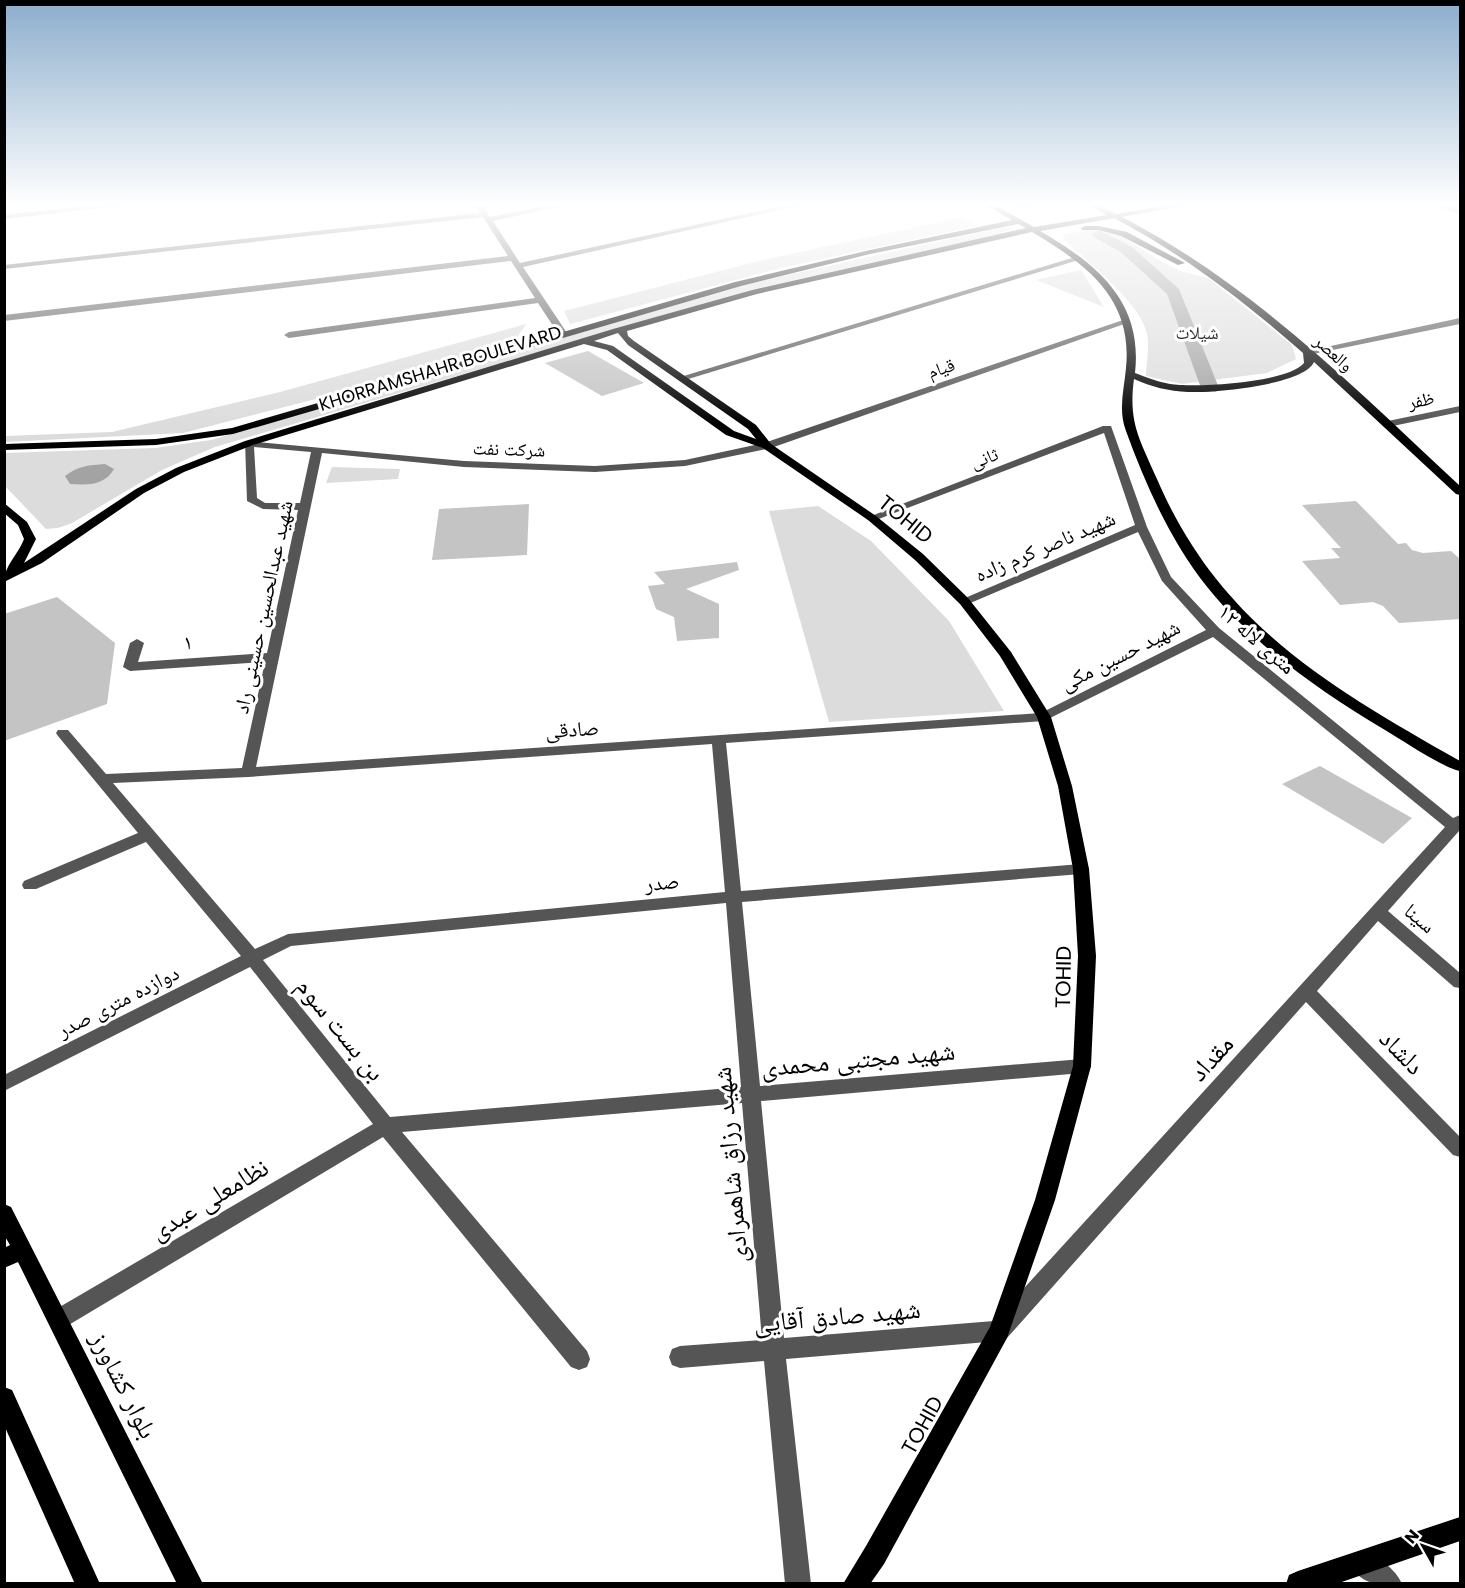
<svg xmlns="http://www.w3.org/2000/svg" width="1465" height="1588" viewBox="0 0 1465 1588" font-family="Poppins,'Noto Naskh Arabic',sans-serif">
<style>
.green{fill:#dcdcdc}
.water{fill:#a3a3a3}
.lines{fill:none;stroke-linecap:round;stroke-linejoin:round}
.canal{fill:#a3a3a3;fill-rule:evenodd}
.building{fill:#c4c4c4}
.minor{fill:#555;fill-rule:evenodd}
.major{fill:#000;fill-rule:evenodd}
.labels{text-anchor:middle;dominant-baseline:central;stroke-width:6;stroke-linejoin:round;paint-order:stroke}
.far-park-label{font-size:18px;fill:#333;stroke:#fff}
.far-street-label{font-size:18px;fill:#000;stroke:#fff}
.street-label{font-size:21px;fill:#000;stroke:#fff}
.near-street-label{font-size:26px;fill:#000;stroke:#fff}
</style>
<rect width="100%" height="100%" fill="#fff"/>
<!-- green -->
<g class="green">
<path d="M962,217L976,226L785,267L570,324L564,311L763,260Z"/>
<path d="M1004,227L1011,228V230L990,236L750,290L215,447L162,470L72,523L58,528L46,529L5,486L4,453L155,448L211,440L743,285Z"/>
<path d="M1090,229L1112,230L1157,259L1180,271L1208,278L1292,345L1296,359L1267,373L1182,384L1146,376C1146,364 1150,346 1147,334C1140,301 1085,261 1062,237L1066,234Z"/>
<path d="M1081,270L1104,307L1036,280Z"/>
<path d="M526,324L515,341L367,386L183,433L5,442V436L112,432L280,392Z"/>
<path d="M332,467L400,469L398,479L326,483Z"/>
<path d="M818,506L871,541L949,621L1004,711L829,722L769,511Z"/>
</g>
<!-- water -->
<path class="water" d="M105,464L114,469C104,486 88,485 70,484L65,476C78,466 89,465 105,464Z"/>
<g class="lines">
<!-- canal -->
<path class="canal" d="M1099,230L1132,247L1179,289L1219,388L1216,392H1204L1201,388L1167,294L1122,253L1094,237L1092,234Z"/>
</g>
<!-- building -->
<g class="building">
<path d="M588,351L644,383L602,396L545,363Z"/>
<path d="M1356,501L1398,544L1406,543L1412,550L1423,553L1451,551L1461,560V619L1399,623L1383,606L1373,602L1340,605L1302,561L1340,558L1331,548H1341L1302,505Z"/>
<path d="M529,504L527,555L432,560L439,509Z"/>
<path d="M737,562L739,570L686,589L719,604V638L677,641L674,617L656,609L648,586L665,584L654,572Z"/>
<path d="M57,597L115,643L107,704L4,741V614Z"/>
<path d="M1320,766L1412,818L1383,844L1282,784Z"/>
</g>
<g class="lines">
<!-- minor -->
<g class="minor">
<path d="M116,203H143L4,219V215Z"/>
<path d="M474,203H481L490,217L561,203H576L493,221L520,263L796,203H810L523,267L567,333L562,336L559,335L538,303L289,338L284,335L289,332L535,298L511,261L4,321V315L508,256L483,217L4,269V265L480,213Z"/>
<path d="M1428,203H1439L1460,210V214Z"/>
<path d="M1075,257L1082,259L685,380L677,378Z"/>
<path d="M1460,318V324L1308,355L1303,352Z"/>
<path d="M1123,320L1130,322L771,448L685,466L595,472L464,467L322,453L256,767L1041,713L1206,630L1162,581L1138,532L968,604L964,605L958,601L1135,525L1104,433L876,520H868L866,518L1103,426H1111L1147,527L1171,577L1219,628L1453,818L1460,815L1459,831L1388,911L1460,973V988L1454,987L1378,921L1317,991L1460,1137V1157L1453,1155L1306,1002L1007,1338L999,1341L786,1359L811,1584H785L764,1361L680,1368L672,1365L669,1357L672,1349L680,1346L762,1340L742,1103L402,1132L587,1351L590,1359L587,1367L579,1370L571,1367L383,1137L67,1326L59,1329L51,1326L48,1319L51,1312L373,1124L250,967L4,1091V1075L241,956L146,842L36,889H24L22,885L24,881L138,833L58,736L56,733L58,730H68L106,774L242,768L265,662L130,671L123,667L130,643L137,639L144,643L138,662L267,653L298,510L263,509L247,501L245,441L464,461L595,466L685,460L764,443ZM254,447L311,452L300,503H265L257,498ZM1213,637L1445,827L994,1321L784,1338L761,1101L1082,1073L1089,1071L1091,1066L1089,1061L1082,1059L760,1086L742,902L1081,874L1087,873L1089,869L1087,865L1081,864L741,891L726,743L1044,721ZM712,744L725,892L288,934L255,949L113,783L248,777ZM726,903L741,1087L390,1117L263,960L291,946Z"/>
<path d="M1460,406V412L1388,427L1383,424L1388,421Z"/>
<path d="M1363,1551C1378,1557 1396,1569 1402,1584C1380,1584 1360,1587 1351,1563L1354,1554Z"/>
</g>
<!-- major -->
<g class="major">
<path d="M982,203H991L1034,227L1107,215L1086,203H1095L1116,214L1180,203H1198L1122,217C1252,284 1355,388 1460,486V495L1456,494L1314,362C1304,385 1213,393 1188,392C1169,391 1151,387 1134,379C1128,423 1140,440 1157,479C1219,624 1330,687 1460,761V771C1441,767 1404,741 1385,730C1320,691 1256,647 1208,588C1171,542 1146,486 1126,431C1118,410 1124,390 1126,368C1133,298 1086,264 1032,232L757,294L627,331L628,336L634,341L756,425L771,444L876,516L923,554L968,598L1011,652L1051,717L1072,786L1089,869L1096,956L1091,1066L1055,1200L1007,1338L884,1564L870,1584H843L866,1546L990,1327L1035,1200L1073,1066L1078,956L1073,869L1058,786L1037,717L1000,656L960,604L915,560L868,520L763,448L726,435L607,350L584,344L253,445L184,472L144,493L42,563L4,582C4,566 18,555 24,539L18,525L4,513V503L27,522L36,539L24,563L136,489L176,468L245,441L613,329L752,290L1026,228L1018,224L870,254L741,286L233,434L156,445L4,450V444L156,439L232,428L735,282L870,250L1012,220ZM1114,218C1184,255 1244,301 1303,353L1304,363C1287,383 1196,388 1170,384C1158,382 1146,377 1135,373C1143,301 1097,264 1040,231ZM618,333L628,345L748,429L756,439L734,431L613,346L594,341Z"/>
<path d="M1007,203H1053L1025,207Z"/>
<path d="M1085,226H1099L1127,232L1185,263L1178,265L1121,236L1099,230H1082L1081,228Z"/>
<path d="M4,1204L11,1207L203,1584H177L18,1262L4,1268V1248L10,1245L4,1235Z"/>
<path d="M4,1387L12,1390L100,1584H75L4,1425Z"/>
<path d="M1460,1517V1541L1336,1584H1286L1289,1575L1298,1571Z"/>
</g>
</g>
<!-- sky -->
<linearGradient id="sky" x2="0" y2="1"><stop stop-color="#8cadcc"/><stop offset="0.48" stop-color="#fff"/><stop offset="1" stop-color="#fff" stop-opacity="0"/></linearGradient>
<rect width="1465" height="426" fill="url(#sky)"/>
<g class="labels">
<!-- far-park labels -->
<g class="far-park-label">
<text x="1197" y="332">شیلات</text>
</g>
<!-- far-street labels -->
<g class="far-street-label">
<text transform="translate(1334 353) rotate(42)">والعصر</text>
<text transform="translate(440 368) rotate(-17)">KHORRAMSHAHR BOULEVARD</text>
<text transform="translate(941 368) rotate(-19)">قیام</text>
<text transform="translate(1421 400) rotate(-12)">ظفر</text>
<text transform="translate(509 449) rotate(2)">شرکت نفت</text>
<text transform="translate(984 458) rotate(-21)">ثانی</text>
</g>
<!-- street labels -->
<g class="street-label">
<text transform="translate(906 519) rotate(39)">TOHID</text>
<text transform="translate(1045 546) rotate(-23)">شهید ناصر کرم زاده</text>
<text transform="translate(263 607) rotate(-78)">شهید عبدالحسین حسینی راد</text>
<text transform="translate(1257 639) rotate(41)">۱۲ متری لاله</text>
<text transform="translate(188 642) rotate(-4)">۱</text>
<text transform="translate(1120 655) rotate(-27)">شهید حسین مکی</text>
<text transform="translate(572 729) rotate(-4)">صادقی</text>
<text transform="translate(662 882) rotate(-6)">صدر</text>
<text transform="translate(1420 918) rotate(40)">سینا</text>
<text transform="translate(1063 977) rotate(-89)">TOHID</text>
<text transform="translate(118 1001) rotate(-27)">دوازده متری صدر</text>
<text transform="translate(922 1425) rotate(-61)">TOHID</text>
</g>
<!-- near-street labels -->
<g class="near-street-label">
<text transform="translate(341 1029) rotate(51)">بن بست سوم</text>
<text transform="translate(1402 1052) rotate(46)">دلشاد</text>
<text transform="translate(1211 1058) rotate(-48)">مقداد</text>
<text transform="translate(858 1059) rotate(-5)">شهید مجتبی محمدی</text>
<text transform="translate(730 1165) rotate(-95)">شهید رزاق شاهمرادی</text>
<text transform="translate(209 1199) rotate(-31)">نظامعلی عبدی</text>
<text transform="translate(837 1316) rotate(-5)">شهید صادق آقایی</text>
<text transform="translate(124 1385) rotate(63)">بلوار کشاورز</text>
</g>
</g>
<!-- border -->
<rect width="1465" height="1588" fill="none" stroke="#000000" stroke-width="12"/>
<!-- north arrow -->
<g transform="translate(1423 1546) rotate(310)" stroke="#ffffff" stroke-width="4.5" paint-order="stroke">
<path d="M0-4.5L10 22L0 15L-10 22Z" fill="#000000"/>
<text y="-9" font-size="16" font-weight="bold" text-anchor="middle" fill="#000000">N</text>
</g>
</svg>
